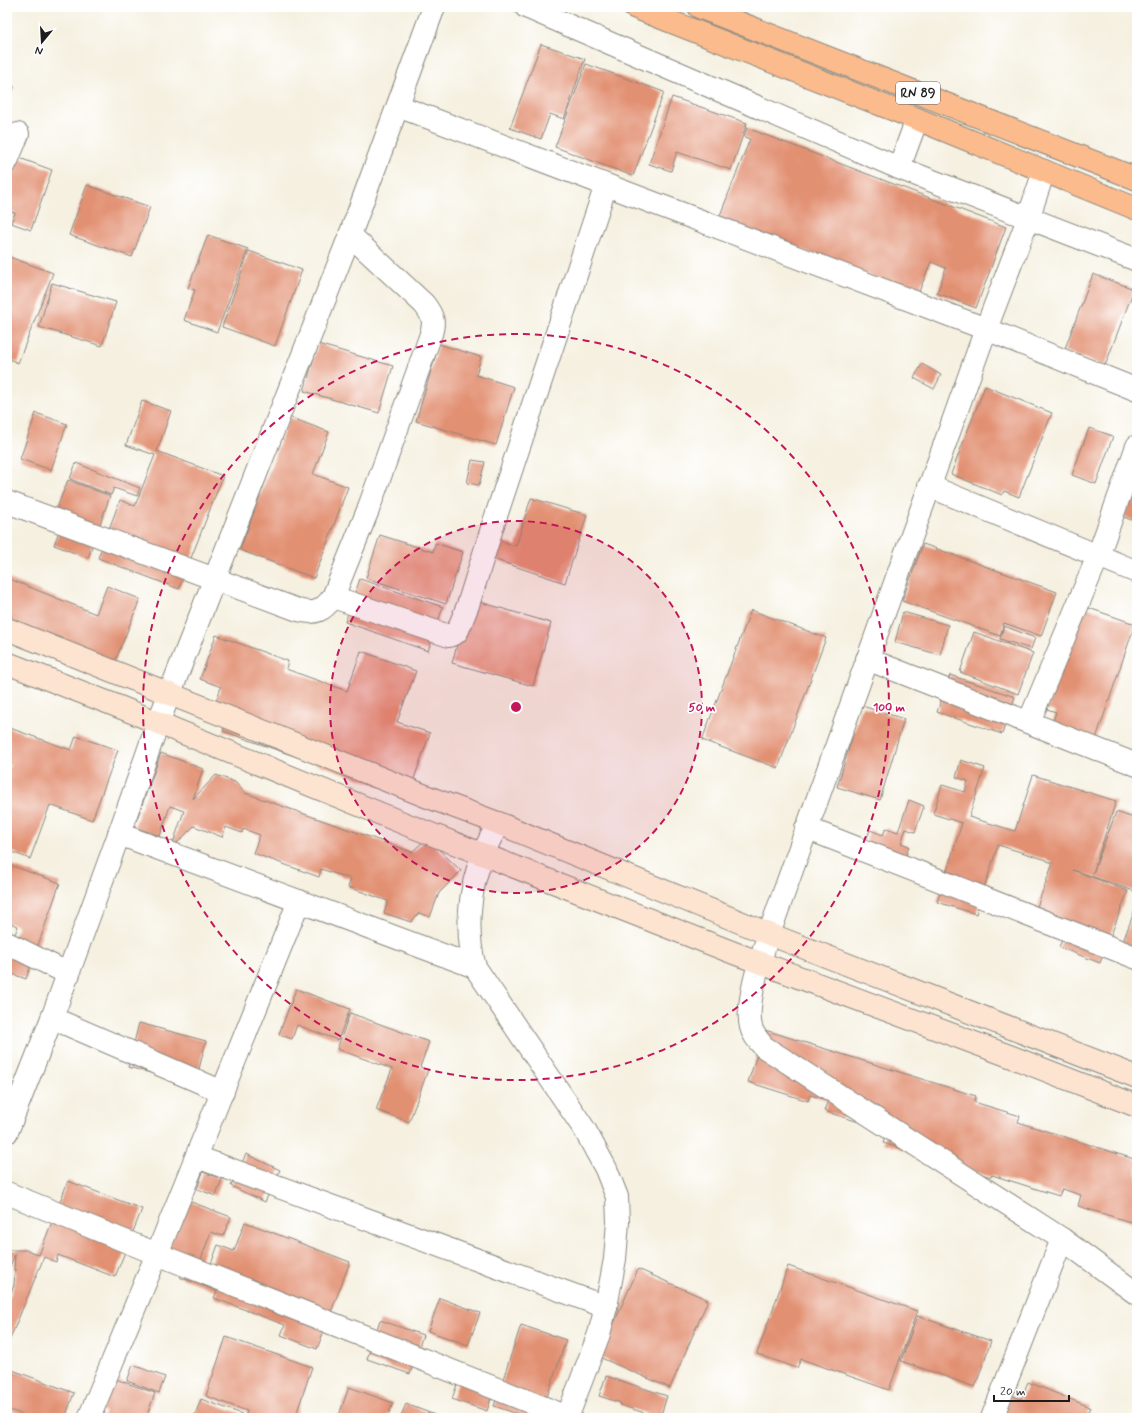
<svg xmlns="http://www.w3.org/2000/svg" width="1144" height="1425" viewBox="0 0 1144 1425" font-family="Mynerve,sans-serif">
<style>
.building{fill:#e29072}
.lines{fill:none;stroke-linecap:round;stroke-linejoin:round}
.street-casing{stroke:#88867e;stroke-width:24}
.secondary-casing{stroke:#88867e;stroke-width:24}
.primary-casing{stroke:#88867e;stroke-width:24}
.street{stroke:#fff;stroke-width:22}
.secondary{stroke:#fde4d1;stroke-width:22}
.primary{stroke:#fbbb8c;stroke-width:22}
.ring{fill:none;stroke:#c2185b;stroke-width:2;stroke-dasharray:7 5}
.labels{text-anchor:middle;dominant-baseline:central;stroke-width:3.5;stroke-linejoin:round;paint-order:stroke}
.shield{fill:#fff;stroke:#606060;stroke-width:1}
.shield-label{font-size:13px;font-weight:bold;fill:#1c1c1c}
.centre{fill:#c2185b;stroke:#fff;stroke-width:2}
.ring-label{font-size:12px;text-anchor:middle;font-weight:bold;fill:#c2185b;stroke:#fff;stroke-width:3.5;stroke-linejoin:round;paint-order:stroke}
</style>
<rect width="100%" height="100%" fill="#fff"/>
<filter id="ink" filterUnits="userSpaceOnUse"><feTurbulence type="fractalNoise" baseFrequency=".025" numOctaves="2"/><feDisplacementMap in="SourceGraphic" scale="8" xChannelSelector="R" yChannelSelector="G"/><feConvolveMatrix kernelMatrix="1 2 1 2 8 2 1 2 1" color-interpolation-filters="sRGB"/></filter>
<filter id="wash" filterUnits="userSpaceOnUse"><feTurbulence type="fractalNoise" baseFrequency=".012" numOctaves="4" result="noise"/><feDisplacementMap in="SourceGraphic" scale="16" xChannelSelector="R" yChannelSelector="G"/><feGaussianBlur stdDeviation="0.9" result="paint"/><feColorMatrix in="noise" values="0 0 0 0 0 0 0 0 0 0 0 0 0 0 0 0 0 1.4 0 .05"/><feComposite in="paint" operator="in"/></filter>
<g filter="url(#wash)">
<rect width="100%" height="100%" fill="#f5f0e0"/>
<g id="blocks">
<!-- building -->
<g class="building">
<path d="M541,44L585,59L564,119L550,114L541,139L510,128Z"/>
<path d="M586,64L664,92L633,176L555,147Z"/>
<path d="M7,83L14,87L7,102Z"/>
<path d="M672,97L747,123L731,170L677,152L671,171L649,164Z"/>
<path d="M747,128L1006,227L976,308L937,293L946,268L931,262L918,294L719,218L750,139L744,137Z"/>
<path d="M14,156L52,170L31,230L11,223L15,213L7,210V177Z"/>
<path d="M87,185L150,207L132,257L69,235Z"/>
<path d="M208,235L248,249L217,332L184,320L195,290L188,288Z"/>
<path d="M249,251L302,270L275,346L222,327Z"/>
<path d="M7,256L53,273L18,363L7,358Z"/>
<path d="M1093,274L1134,289L1105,366L1064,351Z"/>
<path d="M52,283L116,302L102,346L39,327Z"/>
<path d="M318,344L393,366L379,413L304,391Z"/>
<path d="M439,344L481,357L476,375L514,387L496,445L416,421Z"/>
<path d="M922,364L941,375L934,389L914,378Z"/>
<path d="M985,386L1052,413L1019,497L1004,491L1002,495L951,474Z"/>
<path d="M142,401L171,411L157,451L223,476L179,589L98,558L120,500L135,506L155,455L126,445Z"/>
<path d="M36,413L67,424L51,470L20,459Z"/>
<path d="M289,417L329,432L313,474L348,487L314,578L240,550Z"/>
<path d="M1089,428L1113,436L1096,484L1072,475Z"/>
<path d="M472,460L485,462L479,485L467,483Z"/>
<path d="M76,463L140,488L137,496L114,488L111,495L70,479Z"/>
<path d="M68,480L110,496L88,558L54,545L64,517L55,513Z"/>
<path d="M1137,480V522L1124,517Z"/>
<path d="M531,498L587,515L565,583L490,558L496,539L516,546Z"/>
<path d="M380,535L433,552L435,543L463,552L446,604L366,578Z"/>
<path d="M923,544L1057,592L1041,636L1004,623L1000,636L902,601Z"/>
<path d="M7,578L96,614L107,586L140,599L109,677L7,636Z"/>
<path d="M360,579L443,607L428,651L345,622Z"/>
<path d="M470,599L551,623L533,686L452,663Z"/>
<path d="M1083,606L1135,624L1090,756L1046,741L1056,712L1047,709Z"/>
<path d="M751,610L826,638L778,768L702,740Z"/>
<path d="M903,612L948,625L940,655L895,642Z"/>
<path d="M1004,626L1035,638L1031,649L1000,639Z"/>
<path d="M974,632L1033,653L1018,694L960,672Z"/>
<path d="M216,635L288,661L286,669L347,691L361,651L416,671L397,722L430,733L408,796L223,731L226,721L211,716L221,687L200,679Z"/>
<path d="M950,675L1015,697L1002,734L937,712Z"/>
<path d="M862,706L904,719L880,800L837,787Z"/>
<path d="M7,727L71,750L76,736L118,750L92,820L50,805L30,859L7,850V774L10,765L7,764Z"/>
<path d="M161,753L203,769L193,799L216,775L235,782L245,793L412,852L427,838L461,871L439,893L430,917L419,913L411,922L384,913L388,901L348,887L351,879L321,869L319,877L253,853L260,835L243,829L242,833L226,827L222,837L194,826L171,849L184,811L170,806L160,836L134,827Z"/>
<path d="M961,760L985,768L969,817L1015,831L1033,775L1116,801L1093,873L1116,812L1137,819V892L1073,870L1128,891L1100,963L1059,947L1064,935L1031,923L1053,863L1047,861V860L998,845L976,914L937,902L962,823L933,814L942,785L965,792L968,781L956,777Z"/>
<path d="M909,800L924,806L915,832L906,829L901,843L909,846L903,865L860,856L870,830L883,835L886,828L898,832Z"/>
<path d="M7,864L60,883L26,979L7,972V957L18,926L7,922Z"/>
<path d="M1137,904V961L1118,955Z"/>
<path d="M296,989L350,1009L338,1040L297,1025L292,1039L279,1034Z"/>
<path d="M350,1013L429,1042L420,1067L428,1070L409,1122L376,1110L392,1069L337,1049Z"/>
<path d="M139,1023L206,1041L197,1077L178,1080L128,1067Z"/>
<path d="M765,1030L976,1096L974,1102L1020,1116L1018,1122L1137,1160V1224L1078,1206L1081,1195L1062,1189L1059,1196L992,1175L991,1177L883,1143L887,1131L824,1111L828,1100L810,1095L808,1101L748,1082Z"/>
<path d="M246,1154L280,1170L265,1202L231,1186Z"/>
<path d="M203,1172L222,1179L216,1196L197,1189Z"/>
<path d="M68,1181L142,1209L115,1277L58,1255L56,1262L44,1257L7,1346V1303L14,1285L15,1269L14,1270L15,1254L7,1273V1250H27L39,1255Z"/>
<path d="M186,1200L231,1217L223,1236L211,1232L201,1259L211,1264L218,1245L234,1251L245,1222L350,1262L317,1349L281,1335L285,1325L214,1298L217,1291L179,1277L187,1256L167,1248Z"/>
<path d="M788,1266L917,1311L889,1390L801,1359L797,1368L757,1354Z"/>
<path d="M638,1269L708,1300L670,1388L599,1357Z"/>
<path d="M440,1298L480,1313L468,1345L428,1331Z"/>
<path d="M917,1316L991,1341L975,1387L901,1361Z"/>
<path d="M380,1320L423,1335L410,1374L367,1359Z"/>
<path d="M521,1325L566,1340L540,1418H530L494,1406Z"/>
<path d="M226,1337L312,1367L295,1418H245L247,1411L206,1396Z"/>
<path d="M133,1365L165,1377L159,1393L127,1381Z"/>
<path d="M7,1368L74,1393L65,1418H31L7,1409Z"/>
<path d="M461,1373L495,1385L487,1411L452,1399Z"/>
<path d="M606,1376L667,1396L660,1418L620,1405L621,1403L599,1396Z"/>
<path d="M110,1377L155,1393L146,1418H102L105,1412L98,1409Z"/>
<path d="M1028,1382L1090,1407L1086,1417L1090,1418H1001L1010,1395L1021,1399Z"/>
<path d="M349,1387L393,1403L387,1418H338Z"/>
<path d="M201,1399L242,1414L241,1418H194Z"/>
<path d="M406,1404L443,1418H400Z"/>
</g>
</g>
</g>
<g filter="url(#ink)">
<use href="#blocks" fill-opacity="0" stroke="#88867e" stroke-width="1"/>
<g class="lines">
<!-- street casing -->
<g class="street-casing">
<g id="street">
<path d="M434,7L350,235L158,723L119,834L475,967"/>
<path d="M526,7L899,168L1137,260"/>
<path d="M398,106L986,329L1137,390"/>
<path d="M7,161L18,134"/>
<path d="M899,168L917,119"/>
<path d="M929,486L1137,572"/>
<path d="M7,502L298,610C315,615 323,611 333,597L368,510L430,337C435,322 434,317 424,304L350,235"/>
<path d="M333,597L449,636L456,633L458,630L468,605L493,525L606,185"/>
<path d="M867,659L1137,765"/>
<path d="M1029,722L1098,556L1137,446"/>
<path d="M498,823C493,834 487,844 483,854C469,889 465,931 475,967L585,1130L606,1169L617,1197L618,1222L615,1259L606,1307L599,1334L567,1418"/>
<path d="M806,828L1137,958"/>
<path d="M7,943L69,974"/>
<path d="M52,1018L223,1092"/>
<path d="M7,1132L52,1018L119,834"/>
<path d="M197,1157L606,1307"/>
<path d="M7,1193L157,1254L570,1418"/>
<path d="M1062,1239L1137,1294"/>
<path d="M89,1418L157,1254L299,901"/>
<path d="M992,1418L1062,1239L764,1047C758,1040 753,1035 751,1027C745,1004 761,956 769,934L986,329L1028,219L1044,171"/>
</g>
</g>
<!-- secondary casing -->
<g class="secondary-casing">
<g id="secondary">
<path d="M7,629L428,797L498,823L769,934L1137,1077"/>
<path d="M7,663L122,708L408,825L734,953L1012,1057L1137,1106"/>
</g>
</g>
<!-- primary casing -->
<g class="primary-casing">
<g id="primary">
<path d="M634,7L917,119L1137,209"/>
<path d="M699,7L1137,179"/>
</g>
</g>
<!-- street -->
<use href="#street" class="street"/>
<!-- secondary -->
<use href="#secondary" class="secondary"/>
<!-- primary -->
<use href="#primary" class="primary"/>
</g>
</g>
<!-- distance rings -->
<circle cx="516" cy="707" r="186" fill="#c2185b" fill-opacity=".12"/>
<g class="ring">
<circle cx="516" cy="707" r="186"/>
<circle cx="516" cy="707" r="373"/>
</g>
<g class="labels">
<!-- shield labels -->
<rect class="shield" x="896" y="82" width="44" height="22" rx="3"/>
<g class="shield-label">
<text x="918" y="93">RN 89</text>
</g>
</g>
<circle cx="516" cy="707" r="6" class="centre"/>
<g class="ring-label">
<text x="702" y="711">50 m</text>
<text x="889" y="711">100 m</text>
</g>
<!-- margin -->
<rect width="1144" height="1425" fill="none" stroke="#fff" stroke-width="24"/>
<!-- north arrow -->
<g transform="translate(42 42) rotate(198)" stroke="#ffffff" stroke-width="3" paint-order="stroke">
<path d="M0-3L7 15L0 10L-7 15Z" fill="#1c1c1c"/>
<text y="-6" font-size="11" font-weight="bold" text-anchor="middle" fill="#1c1c1c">N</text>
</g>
<!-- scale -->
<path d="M994 1395v6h75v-6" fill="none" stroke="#1c1c1c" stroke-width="2"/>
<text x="1000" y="1395" font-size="12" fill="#1c1c1c" stroke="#ffffff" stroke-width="3" paint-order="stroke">20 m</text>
</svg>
